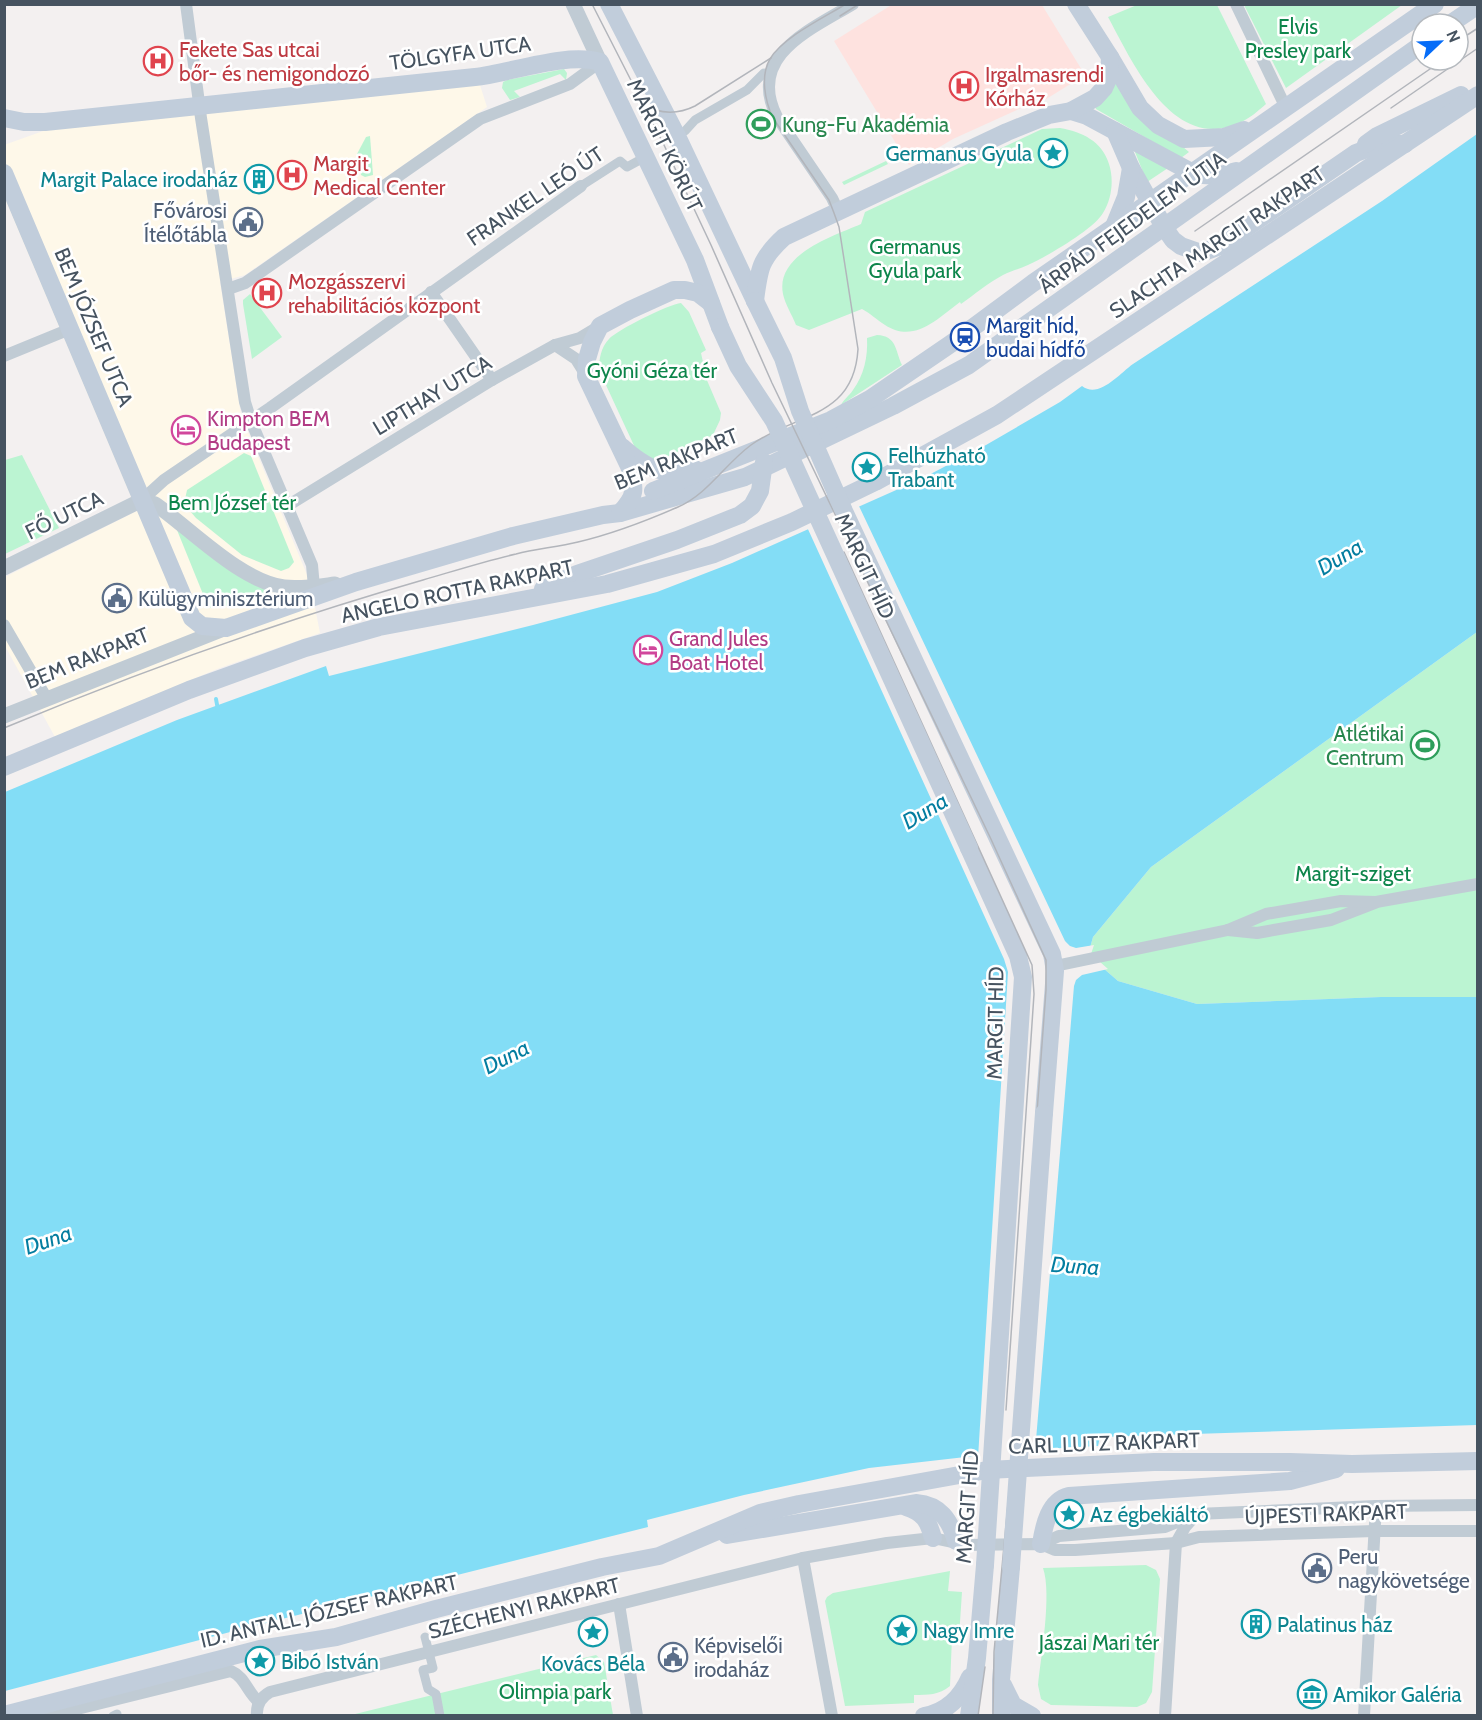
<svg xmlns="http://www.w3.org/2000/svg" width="1482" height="1720" viewBox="0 0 1482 1720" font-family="Cabin,sans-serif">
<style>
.commercial{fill:#fef8e9}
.medical{fill:#fee2df}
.green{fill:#bbf4d2}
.water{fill:#83ddf6}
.pier{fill:#f3f0f0}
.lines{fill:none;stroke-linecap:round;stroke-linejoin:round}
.stream{stroke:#83ddf6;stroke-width:4}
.pedestrian{stroke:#c0cbd4;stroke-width:9}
.minor{stroke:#c0cbd4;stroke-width:12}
.tertiary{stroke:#c0cbd4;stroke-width:15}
.secondary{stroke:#c1cddb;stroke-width:18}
.tram{stroke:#b2b5bb;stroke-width:1.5}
.secondary-bridge{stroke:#c1cddb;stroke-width:18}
.labels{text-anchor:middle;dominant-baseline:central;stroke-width:5;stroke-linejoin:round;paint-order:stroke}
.park-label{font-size:21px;fill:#0d854b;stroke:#fff}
.health-label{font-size:21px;fill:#be3a42;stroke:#fff;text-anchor:start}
.street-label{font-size:21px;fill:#465360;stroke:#fff}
.leisure-label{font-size:21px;fill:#27864d;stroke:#fff;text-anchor:start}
.culture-label{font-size:21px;fill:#0d838f;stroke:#fff;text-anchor:start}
.service-label{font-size:21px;fill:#4e5e75;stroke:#fff;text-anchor:start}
.transit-label{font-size:21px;fill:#164399;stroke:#fff;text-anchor:start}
.hotel-label{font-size:21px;fill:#b23c85;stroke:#fff;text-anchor:start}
.water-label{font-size:22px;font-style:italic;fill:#037da0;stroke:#fff}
</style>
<rect width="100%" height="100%" fill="#f3f0f0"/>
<!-- commercial -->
<path class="commercial" d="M479,82L487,107L245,275L220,282L241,415L310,582L320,633L217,669L55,737L5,646V577L137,511L5,199L4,145L60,125Z"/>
<!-- medical -->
<path class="medical" d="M893,4L1042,5L1085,75L1043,101L1030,104L953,139L909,165L834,41Z"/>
<!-- green -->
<g class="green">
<path d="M1137,5H1217L1266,104C1258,111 1249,119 1239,123C1173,153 1133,63 1108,17Z"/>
<path d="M1244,5H1402L1286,88Z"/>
<path d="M564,69L567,73L566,80L560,74L514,91L520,97L510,100L502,88L503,82L507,80Z"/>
<path d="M1113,81L1183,147L1189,152L1181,158L1096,109L1095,105Z"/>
<path d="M1060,128C1082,132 1102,141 1109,164C1114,179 1112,199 1103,213C1094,229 1046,257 1028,265C1020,269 1011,271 1003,275C988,283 975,294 961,304L960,302C937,319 914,344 885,325C877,320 870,313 862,309L809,330L796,325C792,315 785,304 783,294C775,254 834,236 861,224L865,212L1042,129Z"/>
<path d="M370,136L373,175L365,177L361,175L357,154L366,137Z"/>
<path d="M1137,149L1168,168L1147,182L1135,152Z"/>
<path d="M886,161L888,164L844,185L842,182Z"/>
<path d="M250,294L282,337L252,359L243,304V300Z"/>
<path d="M681,303L689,312L706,350L701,353L703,362L700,364L721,413L720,420L713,435L656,462L637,452L599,370C599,359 601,347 609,339C617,330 669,304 681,303Z"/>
<path d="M877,335C897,336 895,350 902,365L841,405C843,400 849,396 853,390C864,375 868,357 867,338Z"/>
<path d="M244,453L251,456L294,562L289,568L281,571L242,555L196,518L184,504L187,490Z"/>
<path d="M22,455L59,528L5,554V460Z"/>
<path d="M177,530L269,588L265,595L218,608H211L207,604Z"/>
<path d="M1477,632V997H1381L1197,1004L1118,981L1088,955L1093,937L1151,867Z"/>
<path d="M1146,1565L1156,1570L1160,1579L1152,1692L1146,1703L1137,1707L1051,1705L1041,1699L1038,1685C1041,1656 1052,1594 1043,1568Z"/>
<path d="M950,1571L948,1591L962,1592L959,1637H952L950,1686C939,1695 928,1695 914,1695V1703L845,1706L825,1601L827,1597L833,1593Z"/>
<path d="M596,1655L604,1662L613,1715L347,1716Z"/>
</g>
<!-- water -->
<path class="water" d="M1477,134V632L1151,867L1093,937L1088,955L1118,981L1197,1004L1381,997H1477V1425L1100,1437L1098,1446L1026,1450L869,1468L744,1495L647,1520L648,1527L234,1631L5,1691V792L177,720L326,666L329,676L533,625L657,592L732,563L921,479L986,445L1060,402L1082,386C1099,399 1119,374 1133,364L1382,201Z"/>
<!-- pier -->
<path class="pier" d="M858,504L1065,941L1070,946L1076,948L1094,945L1091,954L1108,969L1082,975L1076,980L1074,986L1035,1452L978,1458L1008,972L1004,959L807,527Z"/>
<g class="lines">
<!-- stream -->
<path class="stream" d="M216,699L218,710"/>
<!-- pedestrian -->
<g class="pedestrian">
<path d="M685,131L695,120L747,90L764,73"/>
<path d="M581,186L620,161L627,167L638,161"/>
<path d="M425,1637L433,1668L423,1670L428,1689L436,1694L440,1716"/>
<path d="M113,1716L117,1714"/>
</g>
<!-- minor -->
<g class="minor">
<path d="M186,4L201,118L245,402L251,421L312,565L314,587L309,592"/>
<path d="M1236,4L1286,108"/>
<path d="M838,211L832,198L777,117C746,56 810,30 853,4"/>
<path d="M228,289L245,283L480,119L570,84L600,62"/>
<path d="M431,292L492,380"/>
<path d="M555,345L576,359L586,375"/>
<path d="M4,356L70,329"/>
<path d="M142,500L164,480L270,408L581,186"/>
<path d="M287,506L492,380L555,345L580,338L600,326"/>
<path d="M4,625L47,699"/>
<path d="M1228,930L1257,933L1331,920L1375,903"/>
<path d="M1055,966L1228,930L1266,914L1341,901L1376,902L1478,884"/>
<path d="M1041,1544L1059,1536L1165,1527L1197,1514L1376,1506L1478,1505"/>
<path d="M803,1558L832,1716"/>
<path d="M619,1604L637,1716"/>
<path d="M33,1708L40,1713L57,1714L231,1671C245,1677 247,1692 259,1702"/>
<path d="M257,1716C256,1705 261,1697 270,1692L803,1558L887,1543L933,1538L966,1545L1041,1544L1055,1550H1075L1176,1543L1199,1537L1374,1531H1478"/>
<path d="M1165,1716L1176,1543L1185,1527L1194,1517"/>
<path d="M1364,1716L1376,1506"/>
</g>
<!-- tertiary -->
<g class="tertiary">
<path d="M573,4L600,62"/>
<path d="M4,568L142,500L155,504C191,529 240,581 284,587C301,589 319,586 335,584"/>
<path d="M4,716L226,628"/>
</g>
<!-- secondary -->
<g class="secondary">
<path d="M609,4L677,136L755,301"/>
<path d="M1076,4L1110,57L1140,108L1158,125L1184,139L1224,137L1244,130"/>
<path d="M1450,24L1478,5"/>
<path d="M1071,111L1087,116L1193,173C1209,177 1220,176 1236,171"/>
<path d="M4,118L24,122H45C188,107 331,93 475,77C511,73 566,52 600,62L695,260L720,327"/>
<path d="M1115,131L1131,168L1164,227L1173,240L1181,246L1201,253L1220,246L1356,153C1372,146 1386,143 1405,144"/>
<path d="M1366,144L1377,136L1461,95"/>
<path d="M4,173L192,618L202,626L226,628L356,582L513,536L603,515L620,513L745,477L893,406L969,365L1422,44"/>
<path d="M1113,229L1126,197L1131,168"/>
<path d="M755,301C759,269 760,259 784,237L1007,132L1049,115L1071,111L1095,98L1104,88L1109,77L1110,57"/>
<path d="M622,447C648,470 661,475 695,469"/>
<path d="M653,491L831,420L870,399L952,343L1033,283L1435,4"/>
<path d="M843,509L1052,954L1055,971L1044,1113"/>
<path d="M620,513C636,496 636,489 629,466L586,376L587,359L592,342L600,326L630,310L674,290H685L698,293L711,303"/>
<path d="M543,589L577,574L677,540L740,515L752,506L760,491L764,462"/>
<path d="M4,767L189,690L305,648L379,627L607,584L714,554L792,522L875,482L997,415L1478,95"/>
<path d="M969,848L1018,956L1023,977L998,1365"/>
<path d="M906,1507C924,1513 928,1520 933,1538"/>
<path d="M727,1535L916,1503C940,1505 950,1520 956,1541"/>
<path d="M1041,1544C1044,1525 1049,1501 1069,1496L1290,1481L1336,1469"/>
<path d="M1003,1685L1013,1705L1032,1716"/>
<path d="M4,1715L260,1649L336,1637L436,1609L602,1567L659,1556L760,1513L799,1504L987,1470L1154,1462H1290L1352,1464L1478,1461"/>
<path d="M924,1716C947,1712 961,1698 970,1677"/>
<path d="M969,1716L977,1658L985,1565"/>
<path d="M1001,1716V1680L1011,1567"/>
</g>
<!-- tram -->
<g class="tram">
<path d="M592,4L664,145L711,245L772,383L990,837L1046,960V990L1037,1112L1009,1493L994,1652L993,1716"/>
<path d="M840,16L859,4"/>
<path d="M1458,41L1478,28"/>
<path d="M641,104C659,114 677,115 695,106L771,58"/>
<path d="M1391,108L1478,48"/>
<path d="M1195,231L1443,60"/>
<path d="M844,552L1032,965L1034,994L1006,1410"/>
<path d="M4,728C141,671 280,621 423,580C454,571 485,561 516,554C536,549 557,547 578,542C612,534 646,521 678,507C708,494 725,464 751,445C795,413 854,419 858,349L839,227L834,213L829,200L773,118C765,101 760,76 770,59C783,37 825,17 846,4"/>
<path d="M978,1716L985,1667"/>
</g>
<!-- secondary-bridge -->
<g class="secondary-bridge">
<path d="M755,301L783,358L800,411L843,509"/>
<path d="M720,327L738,366L774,421L969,848"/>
<path d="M985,1565L998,1365"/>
<path d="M1011,1567L1044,1113"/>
</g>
</g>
<!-- icons -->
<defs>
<g id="hospital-ring" transform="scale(1.5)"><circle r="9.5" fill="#fff" stroke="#e0444e" stroke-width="1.5"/><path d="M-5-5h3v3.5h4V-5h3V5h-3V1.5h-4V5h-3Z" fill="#e0444e"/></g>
<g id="stadium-ring" transform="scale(1.5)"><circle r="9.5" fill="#fff" stroke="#2e9e5b" stroke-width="1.5"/><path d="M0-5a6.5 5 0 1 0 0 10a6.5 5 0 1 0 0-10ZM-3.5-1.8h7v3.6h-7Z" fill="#2e9e5b"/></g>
<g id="sight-ring" transform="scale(1.5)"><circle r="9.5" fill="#fff" stroke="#0f9aa8" stroke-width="1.5"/><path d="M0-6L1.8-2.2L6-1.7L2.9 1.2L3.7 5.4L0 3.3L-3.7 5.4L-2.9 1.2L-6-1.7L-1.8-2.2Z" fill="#0f9aa8"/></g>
<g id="building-ring" transform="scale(1.5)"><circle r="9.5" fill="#fff" stroke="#0f9aa8" stroke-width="1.5"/><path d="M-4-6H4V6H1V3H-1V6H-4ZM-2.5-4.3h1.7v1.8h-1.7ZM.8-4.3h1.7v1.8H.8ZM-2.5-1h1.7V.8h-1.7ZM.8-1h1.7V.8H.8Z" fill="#0f9aa8"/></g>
<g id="civic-ring" transform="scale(1.5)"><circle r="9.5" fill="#fff" stroke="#5c6f8a" stroke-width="1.5"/><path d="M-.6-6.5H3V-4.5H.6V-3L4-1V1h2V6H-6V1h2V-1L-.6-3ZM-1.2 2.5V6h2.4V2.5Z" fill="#5c6f8a"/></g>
<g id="station-ring" transform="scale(1.5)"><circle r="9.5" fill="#fff" stroke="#1a4fb4" stroke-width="1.5"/><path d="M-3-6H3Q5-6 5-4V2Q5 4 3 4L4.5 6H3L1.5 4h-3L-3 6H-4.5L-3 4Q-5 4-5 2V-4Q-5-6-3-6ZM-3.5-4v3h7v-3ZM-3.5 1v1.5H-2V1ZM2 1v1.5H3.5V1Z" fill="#1a4fb4"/></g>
<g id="hotel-ring" transform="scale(1.5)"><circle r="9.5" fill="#fff" stroke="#d1479c" stroke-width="1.5"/><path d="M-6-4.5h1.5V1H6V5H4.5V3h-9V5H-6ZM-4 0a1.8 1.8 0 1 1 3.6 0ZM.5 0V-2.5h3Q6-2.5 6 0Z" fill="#d1479c"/></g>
<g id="museum-ring" transform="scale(1.5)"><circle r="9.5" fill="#fff" stroke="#0f9aa8" stroke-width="1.5"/><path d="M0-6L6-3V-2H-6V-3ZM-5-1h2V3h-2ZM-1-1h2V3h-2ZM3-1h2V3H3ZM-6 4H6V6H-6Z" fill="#0f9aa8"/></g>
</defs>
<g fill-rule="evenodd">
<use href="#hospital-ring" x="158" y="61"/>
<use href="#hospital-ring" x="964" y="86"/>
<use href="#stadium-ring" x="761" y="124"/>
<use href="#sight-ring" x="1053" y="153"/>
<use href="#hospital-ring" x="292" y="175"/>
<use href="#building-ring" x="259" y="179"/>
<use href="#civic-ring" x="248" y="222"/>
<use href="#hospital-ring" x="267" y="293"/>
<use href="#station-ring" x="965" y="337"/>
<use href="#hotel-ring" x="186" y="430"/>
<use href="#sight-ring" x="867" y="467"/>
<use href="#civic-ring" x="117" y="598"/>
<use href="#hotel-ring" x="648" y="650"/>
<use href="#stadium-ring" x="1425" y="745"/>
<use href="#sight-ring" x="1069" y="1514"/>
<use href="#civic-ring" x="1317" y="1568"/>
<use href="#building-ring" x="1256" y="1624"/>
<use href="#sight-ring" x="902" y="1630"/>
<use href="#sight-ring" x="593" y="1632"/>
<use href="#civic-ring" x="673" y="1657"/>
<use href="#sight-ring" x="260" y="1661"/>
<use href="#museum-ring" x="1312" y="1694"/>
</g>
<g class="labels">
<!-- park labels -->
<g class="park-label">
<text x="1298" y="26">Elvis<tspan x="1298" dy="24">Presley park</tspan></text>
<text x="915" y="246">Germanus<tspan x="915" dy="24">Gyula park</tspan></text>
<text x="652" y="370">Gyóni Géza tér</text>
<text x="232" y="502">Bem József tér</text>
<text x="1353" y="873">Margit-sziget</text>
<text x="1099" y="1642">Jászai Mari tér</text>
<text x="555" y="1691">Olimpia park</text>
</g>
<!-- health labels -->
<g class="health-label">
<text x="179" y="49">Fekete Sas utcai<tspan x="179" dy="24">bőr- és nemigondozó</tspan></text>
<text x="985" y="74">Irgalmasrendi<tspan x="985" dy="24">Kórház</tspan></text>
<text x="313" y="163">Margit<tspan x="313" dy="24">Medical Center</tspan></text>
<text x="288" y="281">Mozgásszervi<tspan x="288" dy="24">rehabilitációs központ</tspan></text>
</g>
<!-- street labels -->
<g class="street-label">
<text transform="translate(460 53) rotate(-8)">TÖLGYFA UTCA</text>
<text transform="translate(665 145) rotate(64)">MARGIT KÖRÚT</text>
<text transform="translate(535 196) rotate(-34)">FRANKEL LEÓ ÚT</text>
<text transform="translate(1132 222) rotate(-36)">ÁRPÁD FEJEDELEM ÚTJA</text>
<text transform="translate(1217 242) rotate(-34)">SLACHTA MARGIT RAKPART</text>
<text transform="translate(94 327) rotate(67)">BEM JÓZSEF UTCA</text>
<text transform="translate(432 395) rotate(-31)">LIPTHAY UTCA</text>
<text transform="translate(676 459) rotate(-22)">BEM RAKPART</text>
<text transform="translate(64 515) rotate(-26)">FŐ UTCA</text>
<text transform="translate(865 566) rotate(65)">MARGIT HÍD</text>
<text transform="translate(457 591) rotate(-12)">ANGELO ROTTA RAKPART</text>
<text transform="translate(87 658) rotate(-22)">BEM RAKPART</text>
<text transform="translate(995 1023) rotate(-89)">MARGIT HÍD</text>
<text transform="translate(1104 1443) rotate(-2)">CARL LUTZ RAKPART</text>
<text transform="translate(967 1507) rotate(-86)">MARGIT HÍD</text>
<text transform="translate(1326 1514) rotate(-2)">ÚJPESTI RAKPART</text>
<text transform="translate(524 1608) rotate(-14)">SZÉCHENYI RAKPART</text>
<text transform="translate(329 1611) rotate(-13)">ID. ANTALL JÓZSEF RAKPART</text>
</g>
<!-- leisure labels -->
<g class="leisure-label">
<text x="782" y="124">Kung-Fu Akadémia</text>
<text x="1404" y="733" text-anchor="end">Atlétikai<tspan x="1404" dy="24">Centrum</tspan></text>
</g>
<!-- culture labels -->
<g class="culture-label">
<text x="1032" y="153" text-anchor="end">Germanus Gyula</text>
<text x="238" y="179" text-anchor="end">Margit Palace irodaház</text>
<text x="888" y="455">Felhúzható<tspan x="888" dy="24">Trabant</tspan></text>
<text x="1090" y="1514">Az égbekiáltó</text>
<text x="1277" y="1624">Palatinus ház</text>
<text x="923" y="1630">Nagy Imre</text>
<text x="281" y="1661">Bibó István</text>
<text x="593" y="1663" text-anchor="middle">Kovács Béla</text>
<text x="1333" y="1694">Amikor Galéria</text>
</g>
<!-- service labels -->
<g class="service-label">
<text x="227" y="210" text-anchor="end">Fővárosi<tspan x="227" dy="24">Ítélőtábla</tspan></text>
<text x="138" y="598">Külügyminisztérium</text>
<text x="1338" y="1556">Peru<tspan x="1338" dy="24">nagykövetsége</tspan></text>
<text x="694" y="1645">Képviselői<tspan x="694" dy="24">irodaház</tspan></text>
</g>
<!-- transit labels -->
<g class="transit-label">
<text x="986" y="325">Margit híd,<tspan x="986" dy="24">budai hídfő</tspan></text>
</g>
<!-- hotel labels -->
<g class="hotel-label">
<text x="207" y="418">Kimpton BEM<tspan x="207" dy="24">Budapest</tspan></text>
<text x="669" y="638">Grand Jules<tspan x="669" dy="24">Boat Hotel</tspan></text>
</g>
<!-- water labels -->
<g class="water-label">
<text transform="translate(1340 557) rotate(-31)">Duna</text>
<text transform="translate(925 811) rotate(-31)">Duna</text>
<text transform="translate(506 1057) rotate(-27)">Duna</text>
<text transform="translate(48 1240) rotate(-19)">Duna</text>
<text transform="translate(1075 1266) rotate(4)">Duna</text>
</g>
</g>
<!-- border -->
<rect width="1482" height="1720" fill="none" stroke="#465360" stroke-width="12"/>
<!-- north arrow -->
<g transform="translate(1440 42) rotate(67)"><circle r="28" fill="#ffffff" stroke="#b5babf" stroke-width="1.5"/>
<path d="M0-4.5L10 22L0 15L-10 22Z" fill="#056cf8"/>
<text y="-9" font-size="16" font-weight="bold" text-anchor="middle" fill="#465360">N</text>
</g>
</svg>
